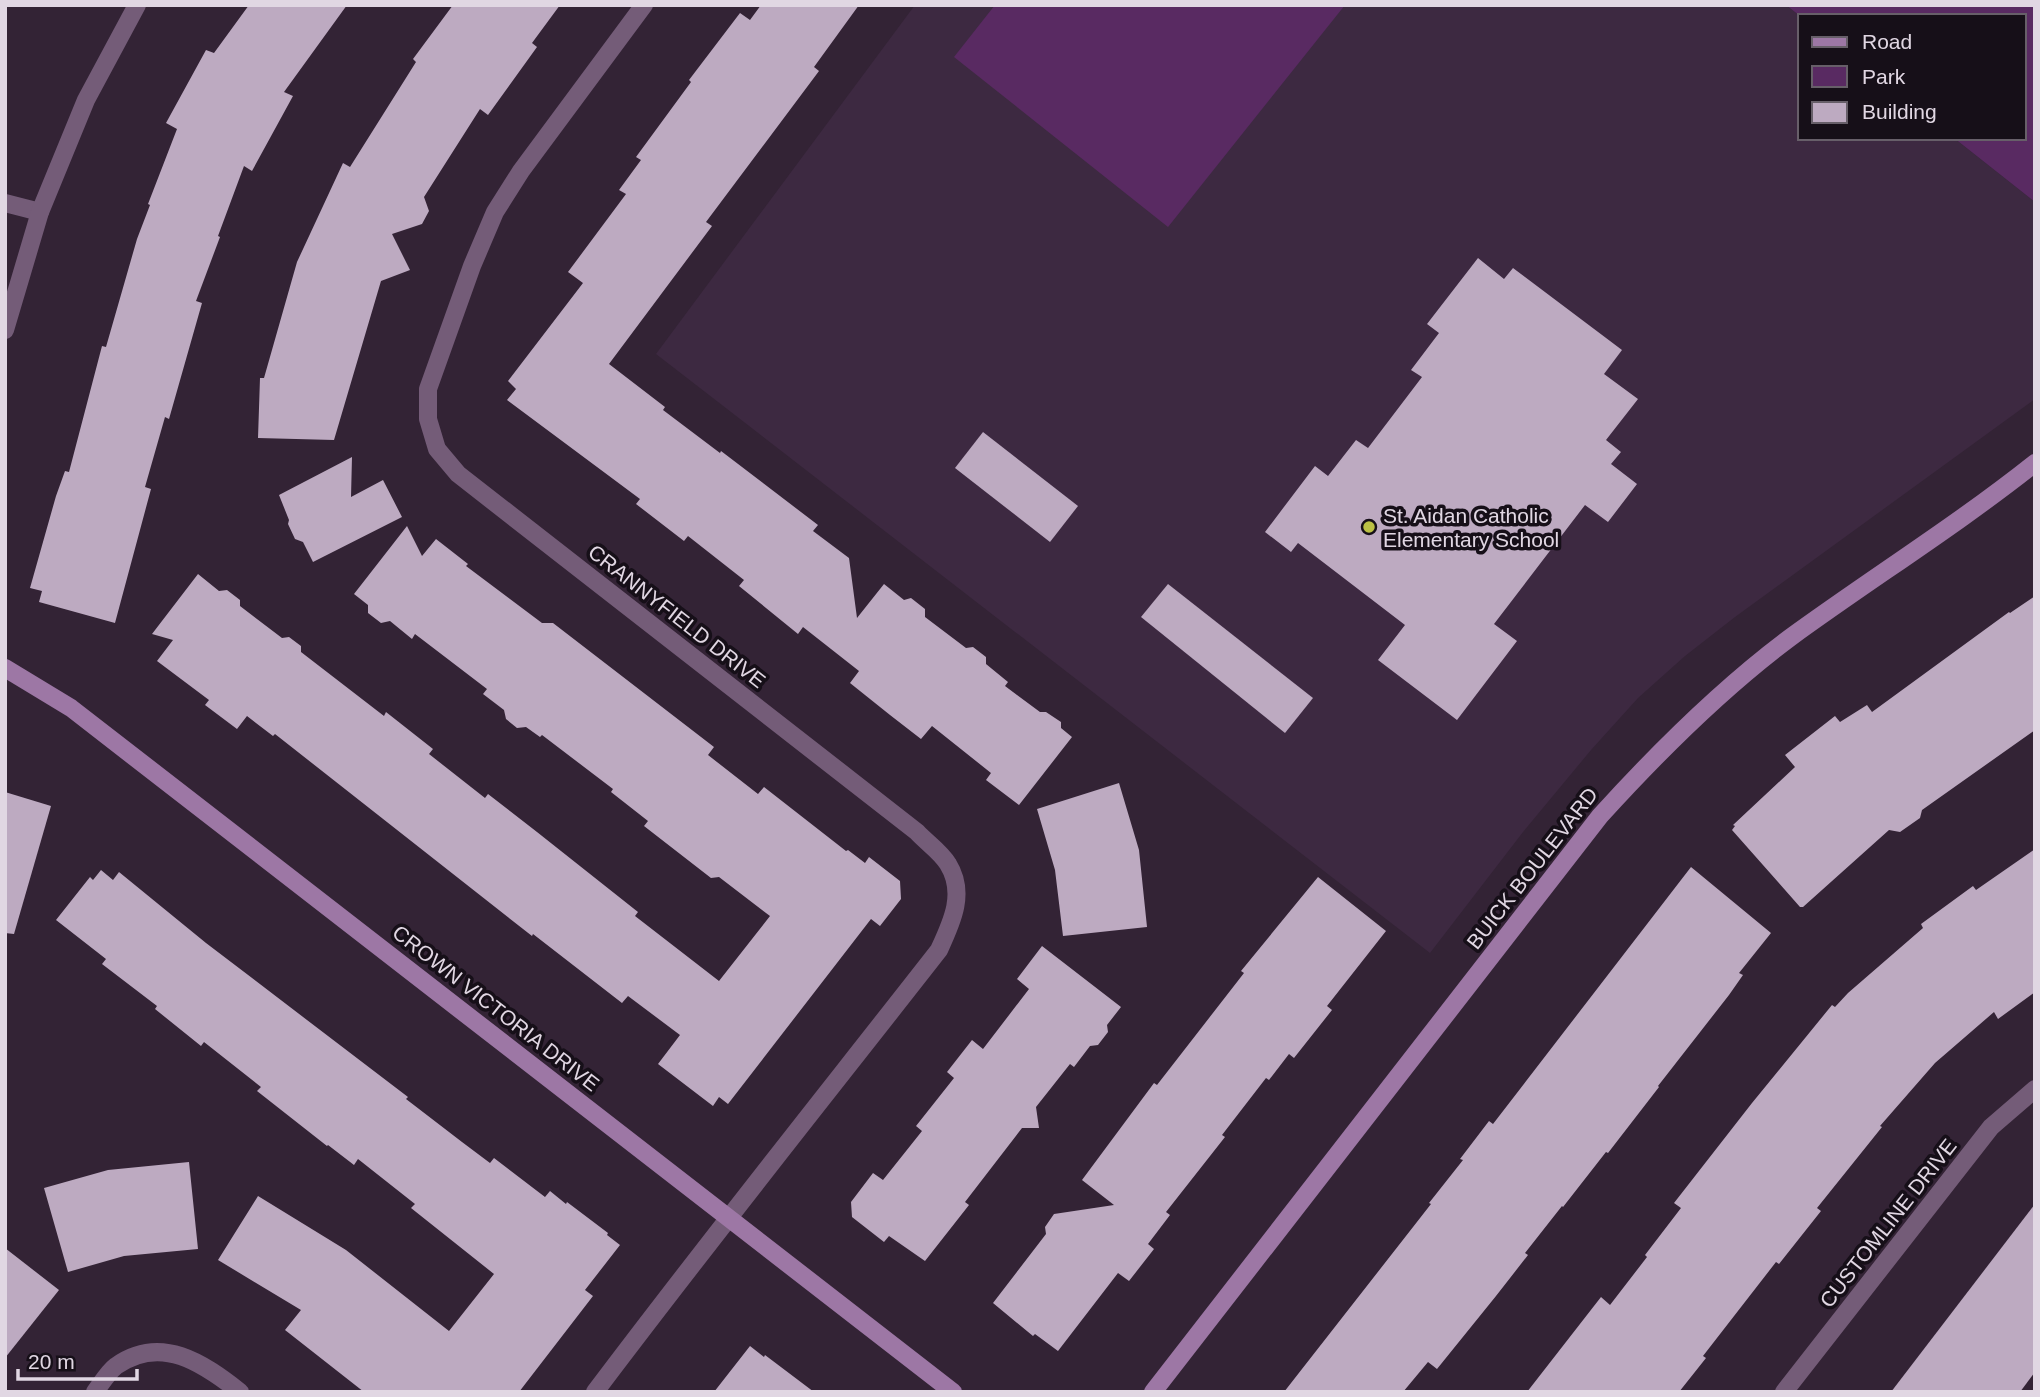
<svg xmlns="http://www.w3.org/2000/svg" width="2040" height="1397" viewBox="0 0 2040 1397" font-family="Helvetica,sans-serif">
<style>
.built{fill:#3d2941}
.green{fill:#592a62}
.building{fill:#bdaac1}
.lines{fill:none;stroke-linecap:round;stroke-linejoin:round}
.street{stroke:#745c78;stroke-width:18}
.secondary{stroke:#9d77a5;stroke-width:18}
.poi-dot{fill:#bbc044;stroke:#160f18;stroke-width:2.5}
.labels{text-anchor:middle;dominant-baseline:central;stroke-width:7;stroke-linejoin:round;paint-order:stroke}
.poi-label{font-size:21px;fill:#e1d7e3;stroke:#160f18;text-anchor:start}
.street-label{font-size:21px;fill:#e1d7e3;stroke:#160f18}
</style>
<rect width="100%" height="100%" fill="#332335"/>
<!-- built -->
<path class="built" d="M915,5H1786L1800,16V138H1954L2035,202V399L1735,617L1685,656L1638,698L1591,750L1523,832L1430,953L656,354Z"/>
<!-- green -->
<g class="green">
<path d="M995,5H1345L1168,227L954,57Z"/>
<path d="M1786,5H2035V202L1954,138H2024V16H1800Z"/>
</g>
<!-- building -->
<g class="building">
<path d="M249,5H347L284,92L293,96L252,171L244,166L218,236L220,237L196,301L202,303L169,419L165,417L145,487L151,489L115,623L39,602L42,591L30,588L56,496L65,471L69,472L102,346L106,347L137,239L150,205L148,204L177,129L166,123L206,50L214,53Z"/>
<path d="M453,5H560L532,43L537,47L488,115L480,109L424,197L429,211L422,224L392,234L410,270L381,281L334,440L258,438L260,378H264L297,262L343,163L350,167L416,62L413,59Z"/>
<path d="M761,5H859L814,67L819,71L706,222L712,226L609,364L665,407L663,410L720,453L721,451L818,525L813,531L849,558L857,618L884,584L904,600L911,598L925,609V617L966,648L973,647L986,657V664L1008,682L1005,686L1040,712H1046L1061,722V728L1072,737L1019,805L986,780L991,773L932,726L921,739L890,715L850,683L859,671L803,627L798,634L739,586L744,580L688,536L684,541L636,504L640,499L507,400L516,389L508,381L583,283L568,272L626,194L619,190L641,160L636,157L691,82L689,80L740,13L750,20Z"/>
<path d="M1478,258L1504,279L1513,268L1622,350L1604,374L1638,399L1606,440L1621,452L1611,464L1637,484L1608,522L1585,505L1494,624L1517,641L1457,720L1378,660L1405,625L1298,543L1291,552L1265,532L1315,466L1328,476L1356,440L1368,448L1422,377L1411,370L1439,333L1427,324Z"/>
<path d="M983,432L1078,506L1050,542L955,468Z"/>
<path d="M352,457L351,497L383,480L402,517L313,562L303,542L295,539L288,524L289,520L279,495Z"/>
<path d="M407,526L422,556L436,539L468,564L466,566L542,623H553L714,747L708,755L758,794L764,787L846,851L848,850L865,863L869,857L900,881L901,899L880,926L871,919L728,1104L719,1097L713,1106L658,1064L680,1035L628,996L622,1003L533,934L532,936L275,734L273,736L247,716L237,729L205,705L209,700L157,661L173,640L152,634L198,574L219,591L227,590L240,600V606L282,638L289,637L301,646V652L384,716L386,712L433,749L429,754L485,798L488,794L537,832L638,912L635,916L719,981L770,916L719,877L711,878L644,826L648,821L611,792L613,789L542,735L540,737L526,727L517,728L506,719L504,710L483,694L487,689L415,634L412,639L390,621L381,623L368,613V605L354,594Z"/>
<path d="M1168,584L1313,698L1285,733L1141,617Z"/>
<path d="M2035,596V730L1922,810L1920,818L1900,832L1889,830L1803,907H1800L1732,830L1735,826L1733,825L1795,767L1785,755L1835,716L1840,722L1867,705L1872,712L2009,612L2010,613Z"/>
<path d="M1119,783L1139,850L1147,927L1063,936L1055,870L1037,809Z"/>
<path d="M5,792L51,806L14,934L5,933Z"/>
<path d="M2035,849V992L1998,1019L1994,1012L1935,1063L1880,1126L1882,1127L1817,1208L1821,1211L1779,1264L1776,1262L1703,1356L1706,1358L1679,1392H1527L1601,1297L1610,1305L1647,1257L1645,1255L1681,1208L1674,1203L1752,1103L1832,1005L1835,1007L1848,993L1923,928L1921,924L1973,886L1976,890Z"/>
<path d="M1691,867L1771,933L1739,973L1743,975L1729,995L1658,1086L1659,1087L1608,1153L1606,1152L1563,1207L1562,1206L1525,1253L1528,1255L1496,1296L1437,1369L1428,1362L1403,1392H1284L1431,1204L1429,1203L1463,1160L1460,1159L1489,1121L1493,1124Z"/>
<path d="M101,870L113,880L119,872L206,943L408,1097L406,1099L462,1142L490,1163L494,1158L545,1197L550,1191L566,1204L567,1202L608,1233L607,1235L620,1245L585,1290L593,1296L519,1392H364L285,1330L301,1310L218,1260L258,1196L346,1250L449,1331L494,1274L411,1208L415,1204L358,1159L354,1165L328,1145L327,1146L257,1091L261,1087L204,1042L201,1046L155,1009L157,1006L102,964L106,959L56,920L90,877L93,880Z"/>
<path d="M1318,877L1386,931L1327,1006L1332,1010L1294,1058L1289,1054L1269,1080L1266,1078L1222,1135L1225,1137L1166,1212L1170,1215L1148,1244L1154,1249L1129,1281L1118,1273L1058,1351L1035,1334L1033,1336L993,1303L1046,1234L1045,1227L1054,1214L1114,1205L1082,1180L1154,1083L1157,1085L1244,973L1241,971Z"/>
<path d="M1042,946L1121,1007L1107,1025L1108,1032L1098,1045L1090,1046L1074,1067L1070,1064L1036,1107L1039,1128H1022L965,1202L969,1205L925,1261L889,1236L884,1242L852,1217L851,1202L873,1173L883,1180L922,1131L916,1126L954,1078L947,1072L972,1040L983,1049L1029,989L1017,979Z"/>
<path d="M189,1162L198,1249L124,1256L68,1272L44,1188L108,1170Z"/>
<path d="M2035,1204V1372L2020,1392H1891Z"/>
<path d="M5,1248L59,1290L5,1358Z"/>
<path d="M750,1346L764,1357L765,1355L814,1392H714Z"/>
</g>
<g class="lines">
<!-- street -->
<g class="street">
<path d="M5,203L40,212"/>
<path d="M5,330L40,212L86,100L137,5"/>
<path d="M95,1392C101,1384 108,1372 116,1366C161,1334 203,1363 240,1392"/>
<path d="M595,1392C707,1243 824,1097 939,950C952,922 966,893 948,864C941,852 926,842 917,832L458,474L437,449L428,419V389L472,266L495,212L521,171L644,5"/>
<path d="M1784,1392L1991,1127L2035,1089"/>
</g>
<!-- secondary -->
<g class="secondary">
<path d="M5,668L71,708L953,1392"/>
<path d="M1153,1392L1600,816C1659,751 1721,689 1791,637C1872,578 1957,525 2035,463"/>
</g>
</g>
<!-- markers -->
<circle class="poi-dot" cx="1369" cy="527" r="7"/>
<g class="labels">
<!-- poi labels -->
<g class="poi-label">
<text x="1383" y="515">St. Aidan Catholic<tspan x="1383" dy="24">Elementary School</tspan></text>
</g>
<!-- street labels -->
<g class="street-label">
<text transform="translate(677 616) rotate(38)">CRANNYFIELD DRIVE</text>
<text transform="translate(1532 868) rotate(-52)">BUICK BOULEVARD</text>
<text transform="translate(496 1008) rotate(38)">CROWN VICTORIA DRIVE</text>
<text transform="translate(1888 1223) rotate(-52)">CUSTOMLINE DRIVE</text>
</g>
</g>
<!-- border -->
<rect width="2040" height="1397" fill="none" stroke="#e1d7e3" stroke-width="14"/>
<!-- legend -->
<rect x="1798" y="14" width="228" height="126" fill="#160f18" stroke="#675f69" stroke-width="2"/>
<rect x="1812" y="37" width="35" height="10" fill="#9d77a5" stroke="#675f69" stroke-width="2"/>
<text x="1862" y="49" font-size="21" fill="#e1d7e3">Road</text>
<rect x="1812" y="66" width="35" height="21" fill="#592a62" stroke="#675f69" stroke-width="2"/>
<text x="1862" y="84" font-size="21" fill="#e1d7e3">Park</text>
<rect x="1812" y="102" width="35" height="21" fill="#bdaac1" stroke="#675f69" stroke-width="2"/>
<text x="1862" y="119" font-size="21" fill="#e1d7e3">Building</text>
<!-- scale -->
<path d="M18 1369v10h119v-10" fill="none" stroke="#e1d7e3" stroke-width="3.5"/>
<text x="28" y="1369" font-size="21" fill="#e1d7e3" stroke="#160f18" stroke-width="5" paint-order="stroke">20 m</text>
</svg>
